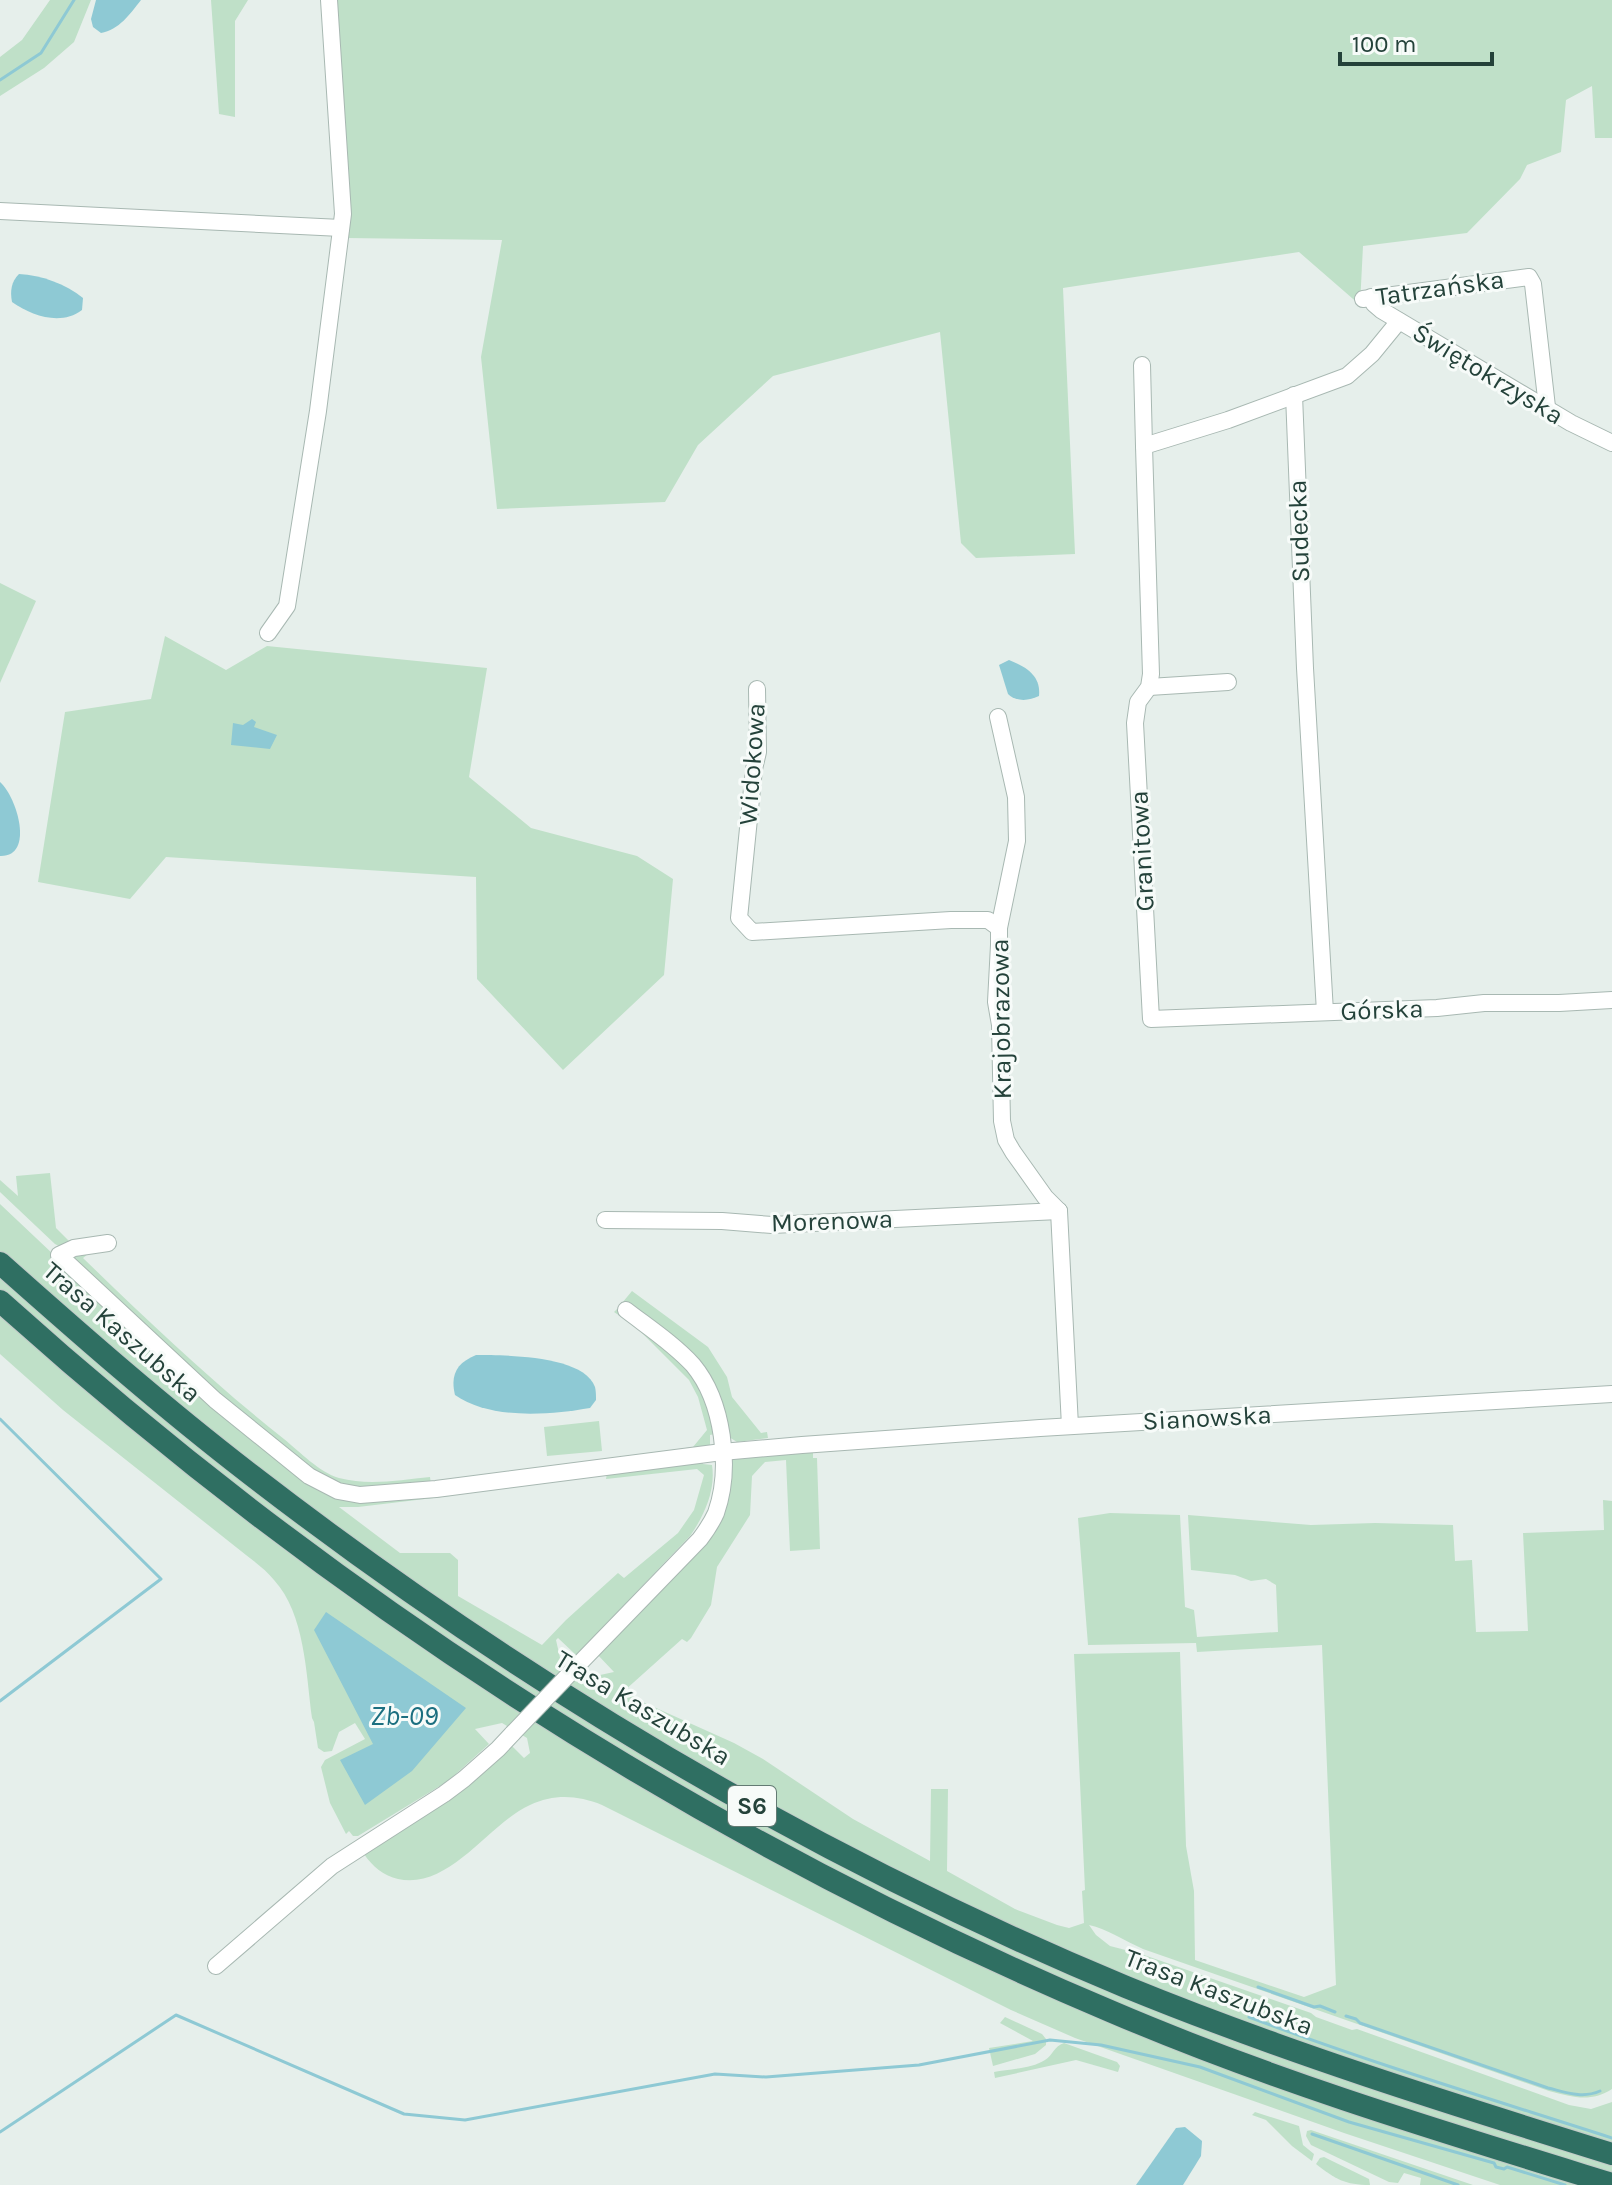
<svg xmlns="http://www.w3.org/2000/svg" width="1612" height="2185" viewBox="0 0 1612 2185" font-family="Karla,sans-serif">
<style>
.green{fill:#bfe0c8}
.water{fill:#8ec9d4}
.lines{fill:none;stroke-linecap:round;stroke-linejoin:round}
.stream{stroke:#8ec9d4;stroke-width:3}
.minor-casing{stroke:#a8b8b2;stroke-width:18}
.highway-casing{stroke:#c2cac8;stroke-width:24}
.minor{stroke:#fff;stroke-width:16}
.highway{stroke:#2f6f62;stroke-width:22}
.minor-bridge-casing{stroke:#a8b8b2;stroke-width:18;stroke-linecap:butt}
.minor-bridge{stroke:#fff;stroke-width:16}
.labels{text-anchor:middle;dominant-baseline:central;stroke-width:6;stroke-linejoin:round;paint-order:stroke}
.shield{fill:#f7fbf9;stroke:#637a73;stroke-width:2}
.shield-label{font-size:24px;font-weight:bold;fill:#24423a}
.street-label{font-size:26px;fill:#24423a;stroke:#f7fbf9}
.water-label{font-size:28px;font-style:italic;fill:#1c6f80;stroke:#f7fbf9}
</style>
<rect width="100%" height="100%" fill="#e6efeb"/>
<!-- green -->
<g class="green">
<path d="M50,0H91L74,42L44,68L0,96V57L22,40Z"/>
<path d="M211,0H248L235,21V117L219,114Z"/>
<path d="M336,0H1612V138H1595L1592,86L1566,100L1561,152L1527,165L1520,179L1467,233L1363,246L1360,305L1299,252L1063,288L1075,554L976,558L961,543L940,332L773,376L698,445L665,502L497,509L481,357L502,240L346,238Z"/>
<path d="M0,583L36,601L0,683Z"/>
<path d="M165,636L226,670L267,646L487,668L469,777L531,828L637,856L673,879L664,975L563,1070L477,979L476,877L166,857L130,899L38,882L65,712L151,699Z"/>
<path d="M50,1173L56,1228L72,1244L61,1247L55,1244L0,1192V1180L18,1196L16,1176Z"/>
<path d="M0,1204L215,1407L317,1490L339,1499L448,1493L450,1496L358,1507H339L400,1553H450L458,1560V1596L542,1645L566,1620L618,1573L624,1578L678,1533L694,1510L704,1475L697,1469L606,1479L607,1473L702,1460L703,1464L712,1465C716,1490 704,1516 690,1536L576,1655L558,1638L556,1640L561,1662L586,1678L614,1672L596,1653L694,1553L729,1458L813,1448V1458H817L820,1549L790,1551L786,1460L765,1462L752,1476L750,1515L717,1567L711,1605L691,1638L687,1642L682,1639L624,1691L645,1703L734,1743L763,1759L853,1819L930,1861L931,1789H948L947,1871L1015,1909L1057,1925L1069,1928L1084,1923L1082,1891L1085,1890L1074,1654L1180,1652L1186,1846L1194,1891L1195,1960L1304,1997L1336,1985L1322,1645L1197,1652L1196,1643L1088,1645L1078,1518L1110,1513L1180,1515L1185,1607L1194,1610L1197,1637L1278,1632L1276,1585L1266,1579L1251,1581L1235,1575L1191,1570L1188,1515L1311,1525L1375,1523L1453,1525L1455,1561L1472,1560L1476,1632L1528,1631L1523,1533L1604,1530L1603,1500L1612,1501V2089C1590,2103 1573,2097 1549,2091L1143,1949C1125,1941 1107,1929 1089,1925L1096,1935L1110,1946L1141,1954L1311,2013L1316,2017L1352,2030L1357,2029L1569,2105L1591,2109L1612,2102V2144L1337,2057L1147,1985L1000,1921L886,1866L678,1754L449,1610L240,1457L55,1302L0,1251Z"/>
<path d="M93,1250L83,1258C148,1321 213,1383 284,1439C300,1452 319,1472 339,1478C369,1486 400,1480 430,1477L431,1484L342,1489L286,1454L73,1259V1256Z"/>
<path d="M0,1272L357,1564L946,1913L1612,2160V2178L1373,2103L1079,1991L735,1823L348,1578L0,1295Z"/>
<path d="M632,1291L708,1347L727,1377L732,1397L761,1433L767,1432L768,1438L737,1442L729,1437L679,1346L622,1303Z"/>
<path d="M617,1309L681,1361L702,1388L715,1434L710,1435V1445L707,1446L636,1457L635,1455L693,1447L707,1430L698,1397L689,1380L635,1326L614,1312Z"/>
<path d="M0,1316C203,1499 423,1660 659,1798C748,1850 840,1897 932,1942L1584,2185H1500L1344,2133L1075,2038L1011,2010L602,1805C577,1795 554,1794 530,1805C488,1824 450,1890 398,1879C384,1876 372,1866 364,1854L509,1743L524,1758L530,1753L527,1738L502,1723L475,1729L489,1744L448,1781L358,1836H353L349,1831L346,1834L330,1803L321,1767L325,1760L365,1739L355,1723L339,1732L332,1751L324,1752L318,1748L314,1722L312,1718C306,1673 305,1614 274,1580C267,1571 255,1562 246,1555L63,1410L0,1354Z"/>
<path d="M599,1421L602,1451L547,1456L544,1427Z"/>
<path d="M1005,2017L1042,2034L1046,2039V2045L1035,2054L993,2066L989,2048L1033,2041L1000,2023Z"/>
<path d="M1064,2043L1117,2062L1120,2066L1118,2072L1076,2060L995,2078L994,2072C1009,2069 1031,2069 1045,2060C1053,2055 1054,2046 1064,2043Z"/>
<path d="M1255,2112L1299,2126L1303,2145L1314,2154L1312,2161L1292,2146L1266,2120L1252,2115Z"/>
<path d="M1311,2130L1473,2185H1420L1421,2178L1404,2173L1398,2183L1389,2182L1311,2145L1306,2136L1307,2131Z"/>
<path d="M1324,2157L1369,2179L1370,2185C1345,2185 1335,2179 1316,2164L1320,2158Z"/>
</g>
<!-- water -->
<g class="water">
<path d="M96,0H141C130,14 119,30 101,33L93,27L91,19Z"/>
<path d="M19,274C41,275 66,284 83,298L82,310C61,326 32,316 12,302C10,291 11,282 19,274Z"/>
<path d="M1009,660C1027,667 1041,676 1039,696C1029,701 1016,702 1008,694L999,665Z"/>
<path d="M252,719L256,722L254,727L277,735L270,749L231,745L233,723L243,725Z"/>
<path d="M0,782C17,797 35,857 0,856Z"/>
<path d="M476,1355C504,1355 584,1355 595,1387C596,1391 596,1396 596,1400L590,1408C549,1415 491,1420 455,1395C450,1374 457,1363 476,1355Z"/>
<path d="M326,1612L466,1708L412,1771L365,1805L340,1760L373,1744L314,1630Z"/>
<path d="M1185,2127L1202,2141L1201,2156L1183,2185H1136L1176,2128Z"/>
</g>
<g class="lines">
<!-- stream -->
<g class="stream">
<path d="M0,80L41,53L74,0"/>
<path d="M0,1419L161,1579L0,1701"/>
<path d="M1258,1987L1314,2007L1320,2006L1335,2012"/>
<path d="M1346,2016L1356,2019L1360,2023L1548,2088C1565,2092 1582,2099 1600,2091"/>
<path d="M1249,2017C1368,2062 1491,2099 1612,2138"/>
<path d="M0,2132L176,2015L404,2114L465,2120L715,2074L766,2077L919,2065L1050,2040L1101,2045L1200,2067L1349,2122L1494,2163L1496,2167L1504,2169L1507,2167L1565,2185"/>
<path d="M1312,2134L1458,2185"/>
</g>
<!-- minor casing -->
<g class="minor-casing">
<g id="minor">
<path d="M0,211L341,228"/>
<path d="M1371,297L1374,304L1381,310L1571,423L1612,443"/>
<path d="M1363,299L1529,277L1533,284L1547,407"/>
<path d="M1399,321L1372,354L1347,376L1228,420L1144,446L1151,674L1149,687L1138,702L1135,723L1151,1019L1437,1008L1484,1003H1559L1612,1000"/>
<path d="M1142,365L1144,446"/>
<path d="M1294,395L1305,668L1325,1012"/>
<path d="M268,633L287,606L318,411L343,214L329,0"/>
<path d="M1149,687L1228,682"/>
<path d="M757,689L758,752L754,769L739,918L752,932L951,920H988L999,928"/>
<path d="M998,717L1016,797L1017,841L999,928V945L996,1002L1000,1025L1002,1121L1006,1140L1013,1152L1045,1197L1059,1211"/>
<path d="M1059,1211L1070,1426"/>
<path d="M605,1220L722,1221L772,1225L1059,1211"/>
<path d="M108,1243L74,1248L59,1255L215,1400L309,1476L338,1491L360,1495L436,1489L722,1452L802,1445L1040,1428L1612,1394"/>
<path d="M575,1668L700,1539C706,1531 712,1522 716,1513C732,1468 723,1401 693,1365C674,1344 648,1327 626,1310"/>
<path d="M216,1966L332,1866L444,1794L464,1779L498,1749L513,1733"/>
</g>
</g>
<!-- highway casing -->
<g class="highway-casing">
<g id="highway">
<path d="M0,1263C81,1335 163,1407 250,1474C518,1681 813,1857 1126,1987C1285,2052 1448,2103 1612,2154"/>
<path d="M0,1301C332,1600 698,1837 1110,2011C1273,2081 1443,2132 1612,2184"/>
</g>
</g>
<!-- minor -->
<use href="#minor" class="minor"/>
<!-- highway -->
<use href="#highway" class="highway"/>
<!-- minor-bridge casing -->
<g class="minor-bridge-casing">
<path id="minor-bridge" d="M513,1733L575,1668"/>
</g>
<!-- minor-bridge -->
<use href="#minor-bridge" class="minor-bridge"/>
</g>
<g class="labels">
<!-- shield labels -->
<rect class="shield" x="728" y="1786" width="48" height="40" rx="6"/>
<g class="shield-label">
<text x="752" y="1806">S6</text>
</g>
<!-- street labels -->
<g class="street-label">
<text transform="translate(1440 288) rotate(-8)">Tatrzańska</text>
<text transform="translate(1488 374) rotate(31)">Świętokrzyska</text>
<text transform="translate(1299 531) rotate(-92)">Sudecka</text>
<text transform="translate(752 764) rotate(-86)">Widokowa</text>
<text transform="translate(1142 851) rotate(-93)">Granitowa</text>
<text transform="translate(1382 1010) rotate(-2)">Górska</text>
<text transform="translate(1001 1019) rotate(-91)">Krajobrazowa</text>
<text transform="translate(832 1221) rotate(-2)">Morenowa</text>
<text transform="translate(122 1332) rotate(41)">Trasa Kaszubska</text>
<text transform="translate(1207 1418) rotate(-3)">Sianowska</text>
<text transform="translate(643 1708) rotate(31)">Trasa Kaszubska</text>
<text transform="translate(1219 1992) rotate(21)">Trasa Kaszubska</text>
</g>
<!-- water labels -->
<g class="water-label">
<text x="404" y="1715">Zb-09</text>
</g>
</g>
<!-- scale -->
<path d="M1340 52v12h152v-12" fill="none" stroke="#24423a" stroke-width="4"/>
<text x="1352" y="52" font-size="24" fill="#24423a" stroke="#f7fbf9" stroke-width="6" paint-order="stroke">100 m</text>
</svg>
